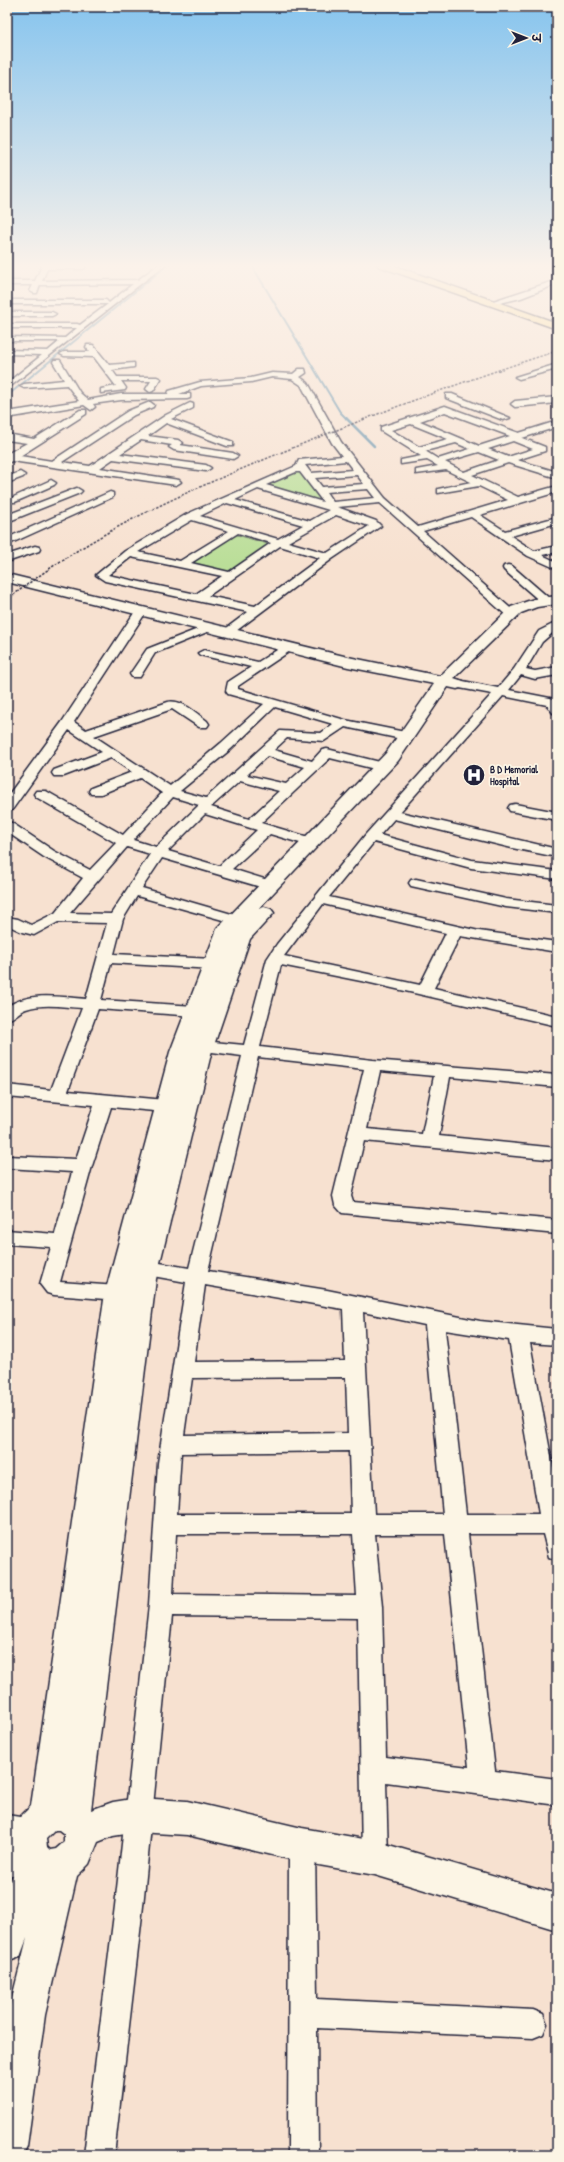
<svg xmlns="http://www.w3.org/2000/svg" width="564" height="2162" viewBox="0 0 564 2162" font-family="'Patrick Hand','Playpen Sans Deva',sans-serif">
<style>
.green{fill:#bade98;stroke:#6e806a}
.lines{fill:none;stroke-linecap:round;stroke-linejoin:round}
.stream-far1{stroke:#6691ab;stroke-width:2}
.stream{stroke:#6691ab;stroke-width:2.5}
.street-casing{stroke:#22223b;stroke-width:3}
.secondary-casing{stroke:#22223b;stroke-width:3}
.highway-casing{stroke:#22223b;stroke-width:3}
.street{fill:#fcf5e5;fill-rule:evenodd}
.secondary{fill:#fcf5e5;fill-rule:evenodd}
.highway{fill:#fcde96;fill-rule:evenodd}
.rail{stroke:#22223b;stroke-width:1.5;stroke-dasharray:2.5 1.5;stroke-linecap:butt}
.labels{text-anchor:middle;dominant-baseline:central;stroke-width:3.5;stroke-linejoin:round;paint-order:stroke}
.far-poi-label{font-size:10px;font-weight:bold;fill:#22223b;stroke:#fcf5e5;text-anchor:start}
</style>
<rect width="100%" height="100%" fill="#f7e1d0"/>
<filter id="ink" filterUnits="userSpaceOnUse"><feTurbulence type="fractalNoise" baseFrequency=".025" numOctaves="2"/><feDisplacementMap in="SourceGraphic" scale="8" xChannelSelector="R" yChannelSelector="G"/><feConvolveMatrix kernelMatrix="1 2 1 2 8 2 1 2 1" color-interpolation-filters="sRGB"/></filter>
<g filter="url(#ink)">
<!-- green -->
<g class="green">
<path d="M297,471L302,472L322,501L319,502L266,486Z"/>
<path d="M234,534L271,545L231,574L187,564Z"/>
</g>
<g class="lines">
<!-- stream-far1 -->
<g class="stream-far1">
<path d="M251,264L340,412L347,419"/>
<path d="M7,396L169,264"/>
</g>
<!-- stream -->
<path class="stream" d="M346,418L374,446"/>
<!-- street casing -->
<g class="street-casing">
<g id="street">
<path d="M43,264L83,265L86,267L83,269H47L42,281L138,280L159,264H166L7,389V383L42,355L7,354V350L48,351L60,341H7V337L65,338L77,328H7V324H77L80,325L108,304H7V300H106L109,303L133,284L40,285L37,293H34L30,291L33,285H7V281H35Z"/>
<path d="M557,280V284L521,298L491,305L487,303Z"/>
<path d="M7,312H52L56,314L52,316H7Z"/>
<path d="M87,345H93L109,365L134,363V367L112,370L117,377H157L161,379L153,391L150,392L146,389L151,381H121L126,388L125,390L101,393V389L116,386L94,357L64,356L60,354L64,352H90L86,347Z"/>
<path d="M54,360H60L80,393L88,400L121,394H168L169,391L200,382L251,378L272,373L293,374L299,369H305L306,373L300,377L308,383L341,442L385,498L418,527L508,500L479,486L438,493V489L471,482L446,470L416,474V470L438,466L427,460L401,464V460L421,456L381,431V427L445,406L519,433L557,421V427L522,438L545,447V451L517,460L557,472V478L508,463L472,475L518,497L557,486V492L480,515L505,531L557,517V523L511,536L534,551L557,546V552L542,555L557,562V569L528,556L471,517L423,531L518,615L512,618L508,617L380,503L337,507L376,521L381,526L332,559L232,634H224L222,632L224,630L248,612L105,581L96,575L125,551L187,514L296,466L299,460L342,456L332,443L301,385L292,379L272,377L251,382L201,386L179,394H190V398L187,399L121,400L93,404L95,407L91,410L84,405L7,418V412L79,401L67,385L24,388L20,386L24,384L64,380L53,362ZM445,412L510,436L479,446L420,421ZM411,424L448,439L419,447L391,430ZM513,441L533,449L508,457L488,449ZM456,443L470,449L438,459L425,451ZM479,452L499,460L464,472L445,462ZM346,461L353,470L311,473L305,465ZM296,472H300L323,502L266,485ZM357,475L364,484L322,487L315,478ZM258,489L329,510L310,521L235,500ZM368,489L375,498L333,502L326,492ZM227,503L303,525L278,539L200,516ZM336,515L369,526L327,553L288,542ZM192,520L229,531L180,561L138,552ZM238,533L271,543L229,572L191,563ZM280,546L320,558L255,606L208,596ZM131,557L222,576L196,594L108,575Z"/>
<path d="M554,365H557V369L519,379L515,377Z"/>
<path d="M446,394H452L510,418L503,420L446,398Z"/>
<path d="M557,397V403L515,407L511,404L515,401Z"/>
<path d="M150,402L154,405L153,407L134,415L62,462L90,466L166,415L190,403L193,404V408L171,419L233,442V446H227L166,423L148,436L178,440L183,443L180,445L233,453L238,456L233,459L174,450L169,447L172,445L141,440L120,454L206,465L211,468L206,471L113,459L100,468L179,480L181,482L176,485L12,461L7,463V454L27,443L7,440V434L34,439L80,410H86V414L20,456L52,461L128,411Z"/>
<path d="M20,472L25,475L23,477L7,483V477Z"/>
<path d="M51,480L56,483L54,485L15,502H9L7,500Z"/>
<path d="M77,488L82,491L80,493L7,522V515Z"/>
<path d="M110,492L113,493V497L7,545V538Z"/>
<path d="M35,546L39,547L40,549L39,551L7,562V555Z"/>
<path d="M508,565L512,566L550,599L551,601L550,603H542L504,570L503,568L504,566Z"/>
<path d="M140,609L146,612L74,722L86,730L168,702C182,699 197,714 207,721L209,724L207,727H199L172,709L94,736L170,786L221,743L264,704L228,694L226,691L228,682L251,667L200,655L198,653L204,650L258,662L285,645H293L295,647L293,649L238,686V689L345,720L410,733L412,736L406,740L345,727L324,741L287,738L274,750L312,761L322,750L327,749L388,764L390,767L383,771L330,758L261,823L315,839L317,842L310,846L270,834L232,869L274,882L276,885L274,888H264L162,858L142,888L242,917L244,920L242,923L237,924L137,896L123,919L114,954L213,959L218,961L221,964L218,967L213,969L111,963L101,1000L195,1006L201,1007L203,1011L201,1015L195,1016L98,1009L68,1091L165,1100L171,1102L174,1106L171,1110L165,1112L111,1107L92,1166L60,1282L118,1286L125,1288L128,1293L125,1298L118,1300L54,1295L47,1293L40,1284L51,1247L7,1244V1230L55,1234L72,1172L7,1168V1156L76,1159L94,1105L7,1097V1085L51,1090L82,1008C64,1007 44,1003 26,1009C19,1011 15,1018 7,1020V1007C28,991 61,997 86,999L107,923L58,922L34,935L22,932L7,925V917L18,919L31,925L55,913L83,878L44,857L7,832V822L12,823L54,851L90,870L116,843L36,797L34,794L36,791H46L123,835L162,793L140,778L101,794H91L89,791L91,788L132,772L111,758L64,776H54L52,773L54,770L102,752L69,730L12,810L7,811V797L62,722L136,610ZM275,707L333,724L321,733L280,731L206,798L180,791L231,749ZM267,756L305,767L286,784L247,775ZM240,781L279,791L249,819L211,807ZM173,797L199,805L156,847L133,840ZM205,814L257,830L219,866L168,851ZM127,847L150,854L111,914L70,913Z"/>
<path d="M557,622V629L542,642L526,669L535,671L557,667V675L535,679L521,675L509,690L555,699L557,714L553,713L547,705L503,696L400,812L557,849V857L512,848L394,819L380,835L472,860L557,871V879L471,868L374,842L329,897L479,931L557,942V952L460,936L434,988L557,1016V1026L366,982L281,965L260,1047L373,1060L557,1075V1087L450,1077L439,1136L557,1148V1160L364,1141L351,1196L353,1202L557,1220V1234L342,1213L335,1205L333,1196L364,1069L258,1057L208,1271L327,1290L480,1321L557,1329V1345L530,1343L557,1489V1560L549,1557L543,1534H468L495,1771L557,1779V1805L386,1782L388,1858L384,1867L375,1871L366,1867L362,1858L358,1618L172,1616L143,1906L114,2155H84L115,1906L149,1605L158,1463L186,1282L136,1273L129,1271L126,1266L129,1261L136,1259L189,1268L242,1056L197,1050L195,1046L197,1042L203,1041L244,1045L267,959L277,944L366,834L492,694L454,687L452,684L454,681L458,680L498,688L514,669L539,631ZM323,904L446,933L420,985L284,956ZM380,1071L434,1076L422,1134L367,1129ZM205,1285L343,1309L345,1361L194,1362ZM363,1312L425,1325L443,1514H374ZM445,1330L509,1340L539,1514H466ZM346,1377L348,1433L184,1435L192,1378ZM349,1451L351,1514H177L181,1453ZM176,1534H353L357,1596L173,1594ZM375,1534H445L469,1767L386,1757L382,1607Z"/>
<path d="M208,625L214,628L212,630L155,653L140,677H132L130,674L147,649Z"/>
<path d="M515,804L557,812V820L510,811L508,808L510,805Z"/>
<path d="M416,879L506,899L557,905V913L506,907L411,886L409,883L411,880Z"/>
<path d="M302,1832L311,1836L315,1845L317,1999L533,2010L543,2014L547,2024L543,2034L533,2038L317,2028L318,2155H288L289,1845L293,1836Z"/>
</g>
</g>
<!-- secondary casing -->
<g class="secondary-casing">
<path id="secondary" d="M7,574L348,657L440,676L511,607L534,599L557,596V604L537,607L521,613L454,678L463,681L465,684L463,687L457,689L448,687L398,761L258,909L264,907L271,909L274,913L250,939L211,1054L156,1279L91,1810L113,1802L138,1798L187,1801L302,1828L375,1841L557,1894V1930L375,1875L302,1862L187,1835L138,1832L113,1836L98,1842L89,1864L77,1876L45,2015L27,2146L23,2155H7V2018L27,1938L20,1957L7,1962V1888L13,1875H7V1815L20,1817L31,1806L105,1293L170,1052L217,929L386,753L434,684L348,667L7,582ZM55,1830H59L64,1834V1842L56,1849L50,1850L47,1847L46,1839Z"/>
</g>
<!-- highway casing -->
<g class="highway-casing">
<path id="highway" d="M377,264H389L557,323V329L378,266Z"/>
</g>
<!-- street -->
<use href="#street" class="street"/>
<!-- secondary -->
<use href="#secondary" class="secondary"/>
<!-- highway -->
<use href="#highway" class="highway"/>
<!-- rail -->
<path class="rail" d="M7,600C95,530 183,493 285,451C375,414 465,380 557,351"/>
</g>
</g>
<!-- sky -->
<linearGradient id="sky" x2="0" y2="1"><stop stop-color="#86c4ee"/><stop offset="0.47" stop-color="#fbf2ea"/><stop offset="1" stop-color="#fbf2ea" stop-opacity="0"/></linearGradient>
<rect width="564" height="566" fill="url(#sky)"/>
<!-- icons -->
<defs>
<g id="hospital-disc" transform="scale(1.15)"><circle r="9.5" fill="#22223b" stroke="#fcf5e5"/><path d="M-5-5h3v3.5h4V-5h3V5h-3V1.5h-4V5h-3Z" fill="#fff"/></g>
</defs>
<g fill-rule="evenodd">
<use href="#hospital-disc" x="474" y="775"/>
</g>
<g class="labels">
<!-- far-poi labels -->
<g class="far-poi-label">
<text x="490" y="769">B D Memorial<tspan x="490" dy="12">Hospital</tspan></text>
</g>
</g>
<!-- margin -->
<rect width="564" height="2162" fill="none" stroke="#fcf5e5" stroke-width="24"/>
<rect x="12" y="12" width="540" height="2138" fill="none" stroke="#22223b" stroke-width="1.5" filter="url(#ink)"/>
<!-- north arrow -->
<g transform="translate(526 38) rotate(90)" stroke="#fcf5e5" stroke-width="3" paint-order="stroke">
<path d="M0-3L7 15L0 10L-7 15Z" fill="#22223b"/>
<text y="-6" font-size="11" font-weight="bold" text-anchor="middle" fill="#22223b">उ</text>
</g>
</svg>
